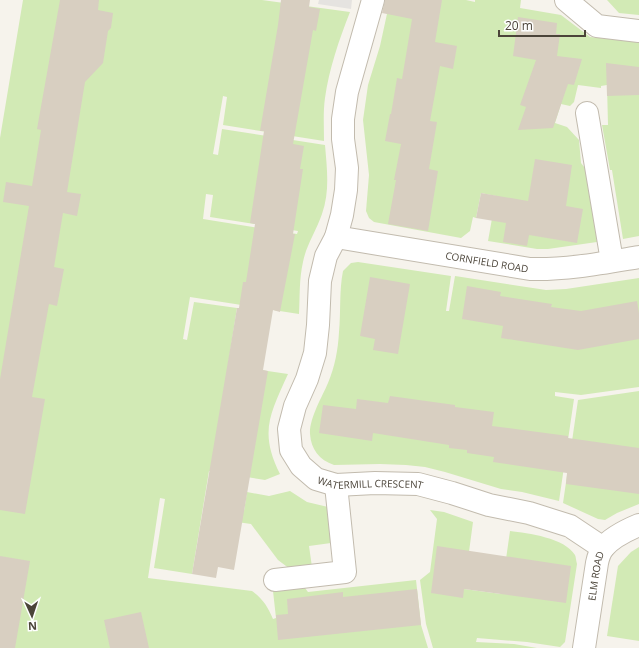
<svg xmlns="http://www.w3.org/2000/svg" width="639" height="648" viewBox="0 0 639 648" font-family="'Open Sans',sans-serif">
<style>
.green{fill:#d2eab5;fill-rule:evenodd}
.parking{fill:#e5e3e0}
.building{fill:#d8cfc1}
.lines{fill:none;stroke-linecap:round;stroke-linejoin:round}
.minor-casing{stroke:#c2bbae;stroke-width:24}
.minor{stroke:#fff;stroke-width:22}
.labels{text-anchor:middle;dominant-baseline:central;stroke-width:3.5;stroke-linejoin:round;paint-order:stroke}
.street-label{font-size:10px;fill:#4b4439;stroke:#fff}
</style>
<rect width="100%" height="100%" fill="#f6f3ec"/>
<!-- green -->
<g class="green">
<path d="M23,0H262L350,12C339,40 329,69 325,98C323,112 324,127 324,141L223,125L227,97L223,96L213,154L218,155L222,129L325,145C327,169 330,191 322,214C316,231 306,246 303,262C299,279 300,297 299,314L190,297L183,339L187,340L194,302L237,308L228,365L288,374C270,414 259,432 280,474L265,480L209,471L192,574L154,568L165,499L160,498L148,578L252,591C263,599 268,607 273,619L276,618L273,591L271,588L301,585L305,588L308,592L416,580L421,625L428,648H0V138ZM206,194L213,195L210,217L298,231L297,234L203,219Z"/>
<path d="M390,0H466L475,2V0H521L520,8L561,15L590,37L639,42V236L623,239L612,170H610L602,125H608L607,85L601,86V88L578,85L574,102L570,106L561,104L555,123L567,127L579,140L581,163L588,172L597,242L548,249H537L488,241L496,196L481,193L476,218L473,217L470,231L461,238L374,222L369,218L366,211L369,175L363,120L368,85L380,46Z"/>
<path d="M607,0H639V15L619,13Z"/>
<path d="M358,262L451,276L446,311H449L455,276L546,290L566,289L639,278V387L581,395L555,392V396L574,399L559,501L522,492L501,489L445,472L425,467L406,465L380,464L334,465C319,460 311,449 310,434C309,419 322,397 328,383C335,366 338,350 339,332C341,312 339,291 343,271L351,263Z"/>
<path d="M639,391V504L617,513L605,520L598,519L563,503L578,400Z"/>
<path d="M290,491L307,502L328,507L331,543L309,546L312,567L290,569L278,560L251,524L237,522L239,511H244L247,492L269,496Z"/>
<path d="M430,510L444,512L473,522L464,589L501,594L510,531C528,533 565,538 575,555C576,557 576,561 577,564L565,642L560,647L527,642L477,638L476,642L514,644L537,648H433L426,624L420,580L430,572L437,519Z"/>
<path d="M639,547V641L607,636L618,566L631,552Z"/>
</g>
<!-- parking -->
<path class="parking" d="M319,0H352L351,9L318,4Z"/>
<!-- building -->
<g class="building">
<path d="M60,0H99L98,10L113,13L111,28L108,31L103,63L85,82L67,192L81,194L77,216L63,213L54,267L64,269L57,306L49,304L32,397L45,399L25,514L0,510V379L29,206L3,202L6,182L32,186L41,130L37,129Z"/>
<path d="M281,0H310L309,7L320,9L316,31L313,30L293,144L304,146L300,169H303L293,234H295L280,312L273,310L263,370L268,371L234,570L218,567L216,578L192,574L237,308H239L243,282H246L255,224L250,223L264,131H260L278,25Z"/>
<path d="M385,0H442L435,42L457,46L453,69L440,66L430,121L437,122L429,169L438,171L428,231L388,224L396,180H394L401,144L385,141L390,114H391L397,78L402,79L412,19L382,13Z"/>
<path d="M518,17L557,23L556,34H560L557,56L582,59L574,85L568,84L553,128L518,130L526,107L520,105L536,60L513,56Z"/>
<path d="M606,63L639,67V95L607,96Z"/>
<path d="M535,159L572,165L566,206L583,209L577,243L529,235L527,246L503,242L506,223L476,218L481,193L528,201Z"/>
<path d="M370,277L410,284L398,354L373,350L375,339L360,336Z"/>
<path d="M467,286L501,292L500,296L552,304L551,307L581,311L637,301L639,313V339L578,350L501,338L503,326L462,319Z"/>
<path d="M390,396L455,405V407L494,412L492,426L568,436V438L639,448V494L566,484L567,473L493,462L494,457L467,453V450L449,448V445L373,433L372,441L319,433L323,405L356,409L357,399L388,403Z"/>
<path d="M437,546L571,566L566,603L464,589L463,598L431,593Z"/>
<path d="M0,556L30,561L15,648H0Z"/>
<path d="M417,589L421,625L278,640L276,615L288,614L287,599L343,592V597Z"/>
<path d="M141,612L149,648H110L104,620Z"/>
</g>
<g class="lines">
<!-- minor casing -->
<g class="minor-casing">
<g id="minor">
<path id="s1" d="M373,0L347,92L343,119V139L347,168L346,190L342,215L336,237L326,256L320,281L318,325L315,353L307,379L295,406L289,429L291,450L301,466L316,479L336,485L375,483L418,484L452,493L489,505L529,513L570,526L603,548"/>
<path d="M566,0L597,26L639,31"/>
<path d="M587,113L612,261"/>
<path id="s2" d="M336,237L530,269C567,270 603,263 639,257"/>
<path d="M275,580L345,572L336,485"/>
<path id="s3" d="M584,648L597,563C598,558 600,552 603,548C611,538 627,530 639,525"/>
</g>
</g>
<!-- minor -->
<use href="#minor" class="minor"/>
</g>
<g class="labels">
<!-- street labels -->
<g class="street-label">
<text stroke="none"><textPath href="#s2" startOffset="153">CORNFIELD ROAD</textPath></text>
<text stroke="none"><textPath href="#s1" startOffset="557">WATERMILL CRESCENT</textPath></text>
<text stroke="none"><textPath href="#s3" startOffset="73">ELM ROAD</textPath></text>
</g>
</g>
<!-- north arrow -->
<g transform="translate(32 616) rotate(177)" stroke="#ffffff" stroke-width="3" paint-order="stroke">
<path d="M0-3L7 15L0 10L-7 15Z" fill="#4b4439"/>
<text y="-6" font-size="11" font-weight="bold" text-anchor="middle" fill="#4b4439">N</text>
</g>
<!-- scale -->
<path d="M499 30v6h86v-6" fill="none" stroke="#4b4439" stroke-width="2"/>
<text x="505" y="30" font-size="12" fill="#4b4439" stroke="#ffffff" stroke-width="3" paint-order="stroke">20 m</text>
</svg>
